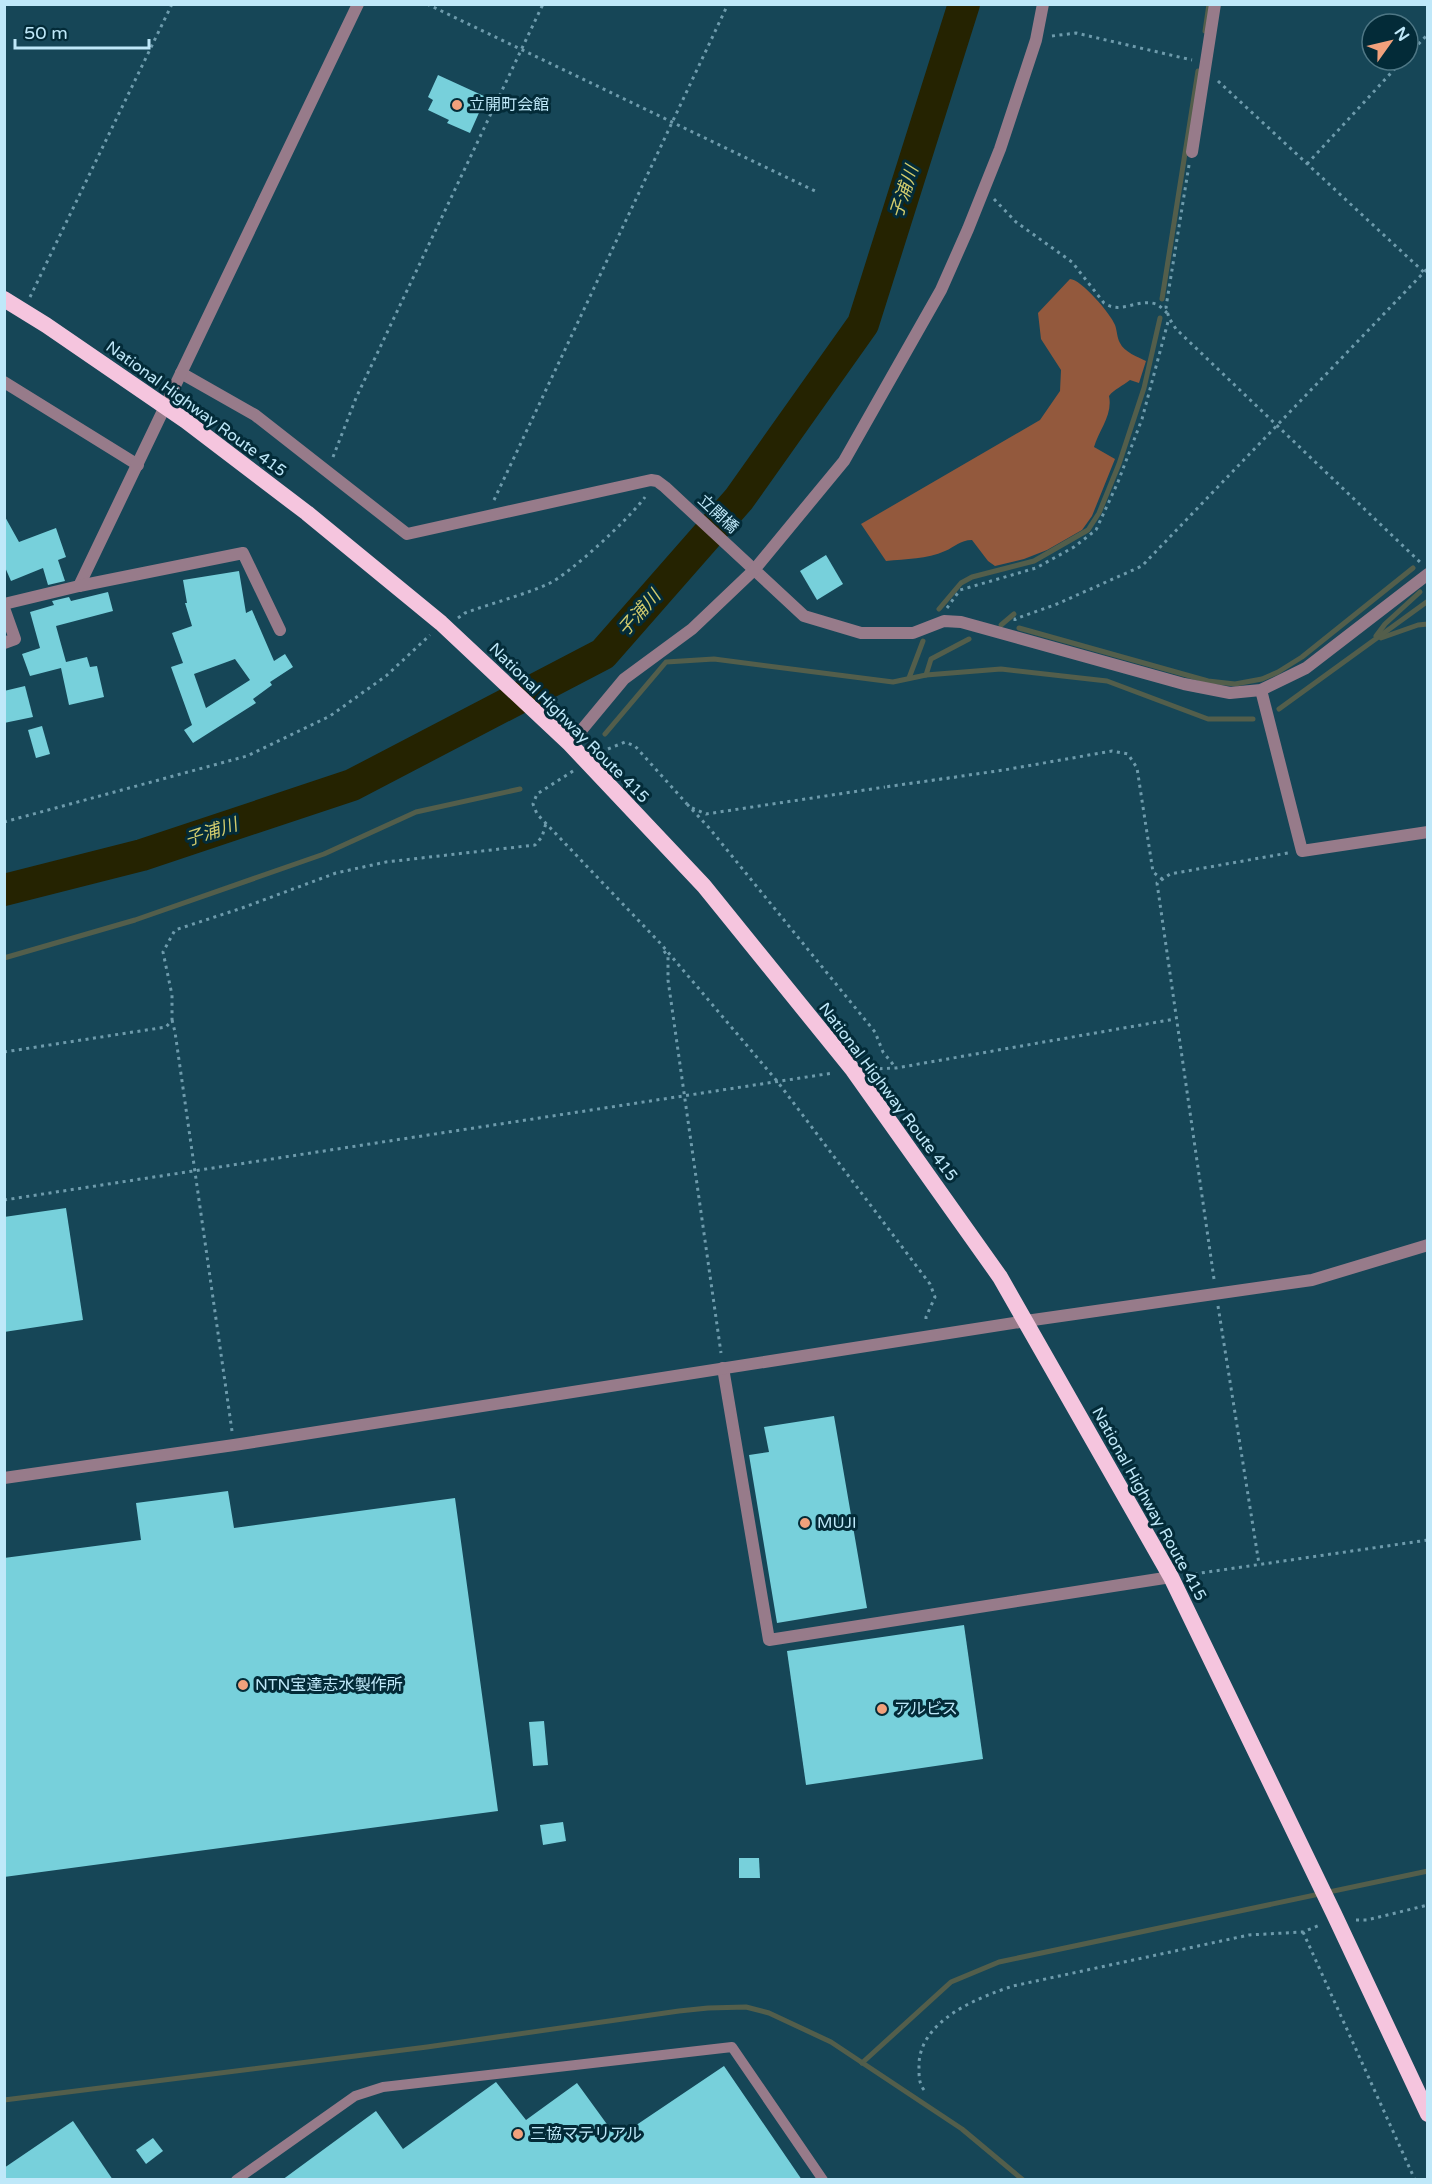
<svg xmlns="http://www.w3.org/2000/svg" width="1432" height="2184" viewBox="0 0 1432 2184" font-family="'Varela Round','Noto Sans JP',sans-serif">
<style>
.forest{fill:#93593d}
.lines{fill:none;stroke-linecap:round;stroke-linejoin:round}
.stream{stroke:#535e4b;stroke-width:5}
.river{stroke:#252301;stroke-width:32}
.building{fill:#77d0db;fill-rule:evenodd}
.path{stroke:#6e9bac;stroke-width:3;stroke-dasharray:3 4.5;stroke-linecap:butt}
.service{stroke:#977b8a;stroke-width:10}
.minor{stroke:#977b8a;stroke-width:12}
.tertiary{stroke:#977b8a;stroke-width:12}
.trunk{stroke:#f5c5de;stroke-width:16}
.poi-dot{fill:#f1a17c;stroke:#032b38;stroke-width:2}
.labels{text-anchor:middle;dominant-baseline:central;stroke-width:6;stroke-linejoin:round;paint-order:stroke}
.poi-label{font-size:16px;fill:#bfe8f9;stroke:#032b38;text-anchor:start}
.street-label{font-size:16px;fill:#bfe8f9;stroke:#032b38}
.water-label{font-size:18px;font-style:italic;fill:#d1cb6d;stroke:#032b38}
</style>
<rect width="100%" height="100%" fill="#164657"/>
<!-- forest -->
<path class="forest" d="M1070,279C1081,279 1111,314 1115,325C1117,330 1117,338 1120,343C1124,352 1138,357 1146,361L1139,383L1130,380C1123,386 1114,389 1109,396C1113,415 1099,430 1094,447L1115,459L1092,516L1082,530L1047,550L1024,559L995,566L988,561L972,540C960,540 955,547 945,551C927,559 906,559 886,561L861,524L1040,420L1060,391L1061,370L1041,339L1038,313Z"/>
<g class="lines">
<!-- stream -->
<g class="stream">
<path d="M1205,31L1209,4"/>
<path d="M1162,299L1198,71"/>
<path d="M939,609L961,583L972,577L1034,561L1088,530L1099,513L1119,464L1144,388L1160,318"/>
<path d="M1001,625L1014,614"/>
<path d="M1019,628L1208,681L1235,684L1262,679L1278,672L1302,657L1413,568"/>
<path d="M1376,636L1385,624L1420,592"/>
<path d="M1381,638L1418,625L1428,624"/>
<path d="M926,675L931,659L969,639"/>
<path d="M909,678L923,641"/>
<path d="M1279,709L1428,601"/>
<path d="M605,734L666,662L714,659L893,682L926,675L1001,669L1107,681L1208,719H1253"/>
<path d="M4,958L135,920L324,854L416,812L520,789"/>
<path d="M862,2063L951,1982L999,1962L1428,1871"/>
<path d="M4,2100L427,2047L679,2011L708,2008L746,2007L769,2013L831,2042L962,2129L1023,2180"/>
</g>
<!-- river -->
<path class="river" d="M4,890L142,855L352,785L603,654L739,499L863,324L964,4"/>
</g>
<!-- building -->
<g class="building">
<path d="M438,75L486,97L470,133L447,123L449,120L428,110L433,100L428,97Z"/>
<path d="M4,515L19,542L56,528L66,557L58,560L65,581L48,585L43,568L11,581L4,565Z"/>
<path d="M826,555L843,584L817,600L800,571Z"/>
<path d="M239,571L246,613L252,610L274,661L285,654L293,667L270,682L272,685L253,699L256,703L193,743L184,730L192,725L171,667L183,663L172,633L192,626L185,603H187L183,580ZM235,659L250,680L206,708L194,674Z"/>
<path d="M108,592L113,611L56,626L66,662L87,657L90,667L97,666L104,697L69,705L61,668L30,676L22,654L40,648L30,612L54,605L52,601L69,597L71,601Z"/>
<path d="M25,686L33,717L4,723V691Z"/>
<path d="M42,726L50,754L36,758L28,730Z"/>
<path d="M66,1208L83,1320L4,1332V1217Z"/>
<path d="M834,1416L867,1608L777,1623L749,1455L769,1452L764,1427Z"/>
<path d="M228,1491L234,1528L455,1498L498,1811L4,1877V1558L141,1540L136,1503Z"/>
<path d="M964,1625L983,1759L806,1785L787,1651Z"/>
<path d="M544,1721L548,1765L533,1766L529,1722Z"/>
<path d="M563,1822L566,1841L543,1845L540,1825Z"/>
<path d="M739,1858H759L760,1878H739Z"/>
<path d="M724,2066L802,2180H282L376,2111L403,2149L496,2082L526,2120L577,2083L617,2138Z"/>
<path d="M73,2121L113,2180H4V2168Z"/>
<path d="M153,2138L163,2151L146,2164L136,2150Z"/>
</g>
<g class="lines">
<!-- path -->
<g class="path">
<path d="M427,4L815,191"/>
<path d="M1052,36L1076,33L1192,60"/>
<path d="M1408,55L1428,34"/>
<path d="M1218,81L1428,276"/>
<path d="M1307,164L1403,60"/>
<path d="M1189,165L1166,307L1169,318L1176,329L1421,563"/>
<path d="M994,199L1016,222L1072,262L1104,303C1121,315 1137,298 1156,304C1159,305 1164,310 1167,313"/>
<path d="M30,297L172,4"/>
<path d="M333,457L356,398L543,4"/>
<path d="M494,500L728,4"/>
<path d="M947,608L960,590L1036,568L1074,547L1096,530L1118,482L1142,419L1169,318"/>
<path d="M458,618L465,613C492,603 521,596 548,584C570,574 631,517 645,497"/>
<path d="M1015,621V619L1057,604L1142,566L1428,268"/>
<path d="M608,749L625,742L635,746L687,804"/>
<path d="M573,771L537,794L533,804L537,814L661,944L777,1081L930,1284L935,1297L926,1317V1322"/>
<path d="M957,777L885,787L1004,770L1112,751L1128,754L1137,768L1153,872L1162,879"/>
<path d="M687,804L710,829L875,1032L883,1052L896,1068"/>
<path d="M692,808L706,814L885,787"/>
<path d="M4,822L247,756L330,716L386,676L430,635"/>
<path d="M664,951L668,957V980L721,1353"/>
<path d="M172,1020L175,1032L232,1431"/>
<path d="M4,1052L166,1027L172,1020V995L163,952L175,930L242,908L336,873L386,862L535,845L542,837L546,823"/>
<path d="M872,1069L896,1068L1175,1019"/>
<path d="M4,1200L833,1073"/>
<path d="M1214,1279L1157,883L1170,874L1288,853"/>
<path d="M1218,1306L1259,1564"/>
<path d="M1187,1575L1428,1540"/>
<path d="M1356,1920H1367L1428,1905"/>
<path d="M1303,1932L1415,2180"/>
<path d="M924,2090C919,2083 919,2077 919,2068C917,2022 976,1998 1013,1986L1249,1935L1303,1932L1320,1925"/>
</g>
<!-- service -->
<path class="service" d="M236,2180L355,2096L383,2087L732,2047L823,2180"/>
<!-- minor -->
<g class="minor">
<path d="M1192,152L1215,4"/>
<path d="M181,373L255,415L407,534L651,480L657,481L665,487L804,616L861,633H913L944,621L961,622L1184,684L1230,693L1261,690L1306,668L1428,574"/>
<path d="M4,382L138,465"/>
<path d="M79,586L358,4"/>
<path d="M4,604L79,586L243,553L280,630"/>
<path d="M4,608L15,639L4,643"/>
<path d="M1261,690L1302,851L1428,832"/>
<path d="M570,744L624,679L692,629L754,570L844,461L941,290L968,229L1000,149L1036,40L1043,4"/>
<path d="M723,1368L769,1640L1171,1577"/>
</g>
<!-- tertiary -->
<path class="tertiary" d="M4,1478L234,1445L1026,1321L1312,1280L1428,1245"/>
<!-- trunk -->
<path class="trunk" d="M4,299L46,325L186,421L307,513L441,623L570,744L704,886L853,1070L1000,1277L1171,1577L1334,1914L1428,2114"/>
</g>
<!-- markers -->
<g class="poi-dot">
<circle cx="457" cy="105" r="6"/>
<circle cx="805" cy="1523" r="6"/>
<circle cx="243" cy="1685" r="6"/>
<circle cx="882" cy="1709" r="6"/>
<circle cx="518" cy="2134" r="6"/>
</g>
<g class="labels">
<!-- poi labels -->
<g class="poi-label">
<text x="469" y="105">立開町会館</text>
<text x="817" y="1523">MUJI</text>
<text x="255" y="1685">NTN宝達志水製作所</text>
<text x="894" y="1709">アルビス</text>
<text x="530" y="2134">三協マテリアル</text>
</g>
<!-- street labels -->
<g class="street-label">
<text transform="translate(196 409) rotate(36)">National Highway Route 415</text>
<text transform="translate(718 514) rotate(43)">立開橋</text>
<text transform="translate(569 723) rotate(45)">National Highway Route 415</text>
<text transform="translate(888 1092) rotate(53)">National Highway Route 415</text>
<text transform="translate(1149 1504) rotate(61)">National Highway Route 415</text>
</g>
<!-- water labels -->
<g class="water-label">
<text transform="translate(904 192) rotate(-72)">子浦川</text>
<text transform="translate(639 613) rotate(-49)">子浦川</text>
<text transform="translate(211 832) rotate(-18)">子浦川</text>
</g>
</g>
<!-- border -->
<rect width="1432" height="2184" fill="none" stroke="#bfe8f9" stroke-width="12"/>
<!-- north arrow -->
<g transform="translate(1390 42) rotate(56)"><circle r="28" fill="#032b38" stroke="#4e7785" stroke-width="1.5"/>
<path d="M0-4.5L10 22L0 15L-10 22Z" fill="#f1a17c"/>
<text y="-9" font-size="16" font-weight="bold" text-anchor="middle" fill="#bfe8f9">N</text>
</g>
<!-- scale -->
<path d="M15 39v9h134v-9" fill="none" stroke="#bfe8f9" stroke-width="3"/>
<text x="24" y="39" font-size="18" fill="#bfe8f9" stroke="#032b38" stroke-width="4.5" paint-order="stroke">50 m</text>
</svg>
